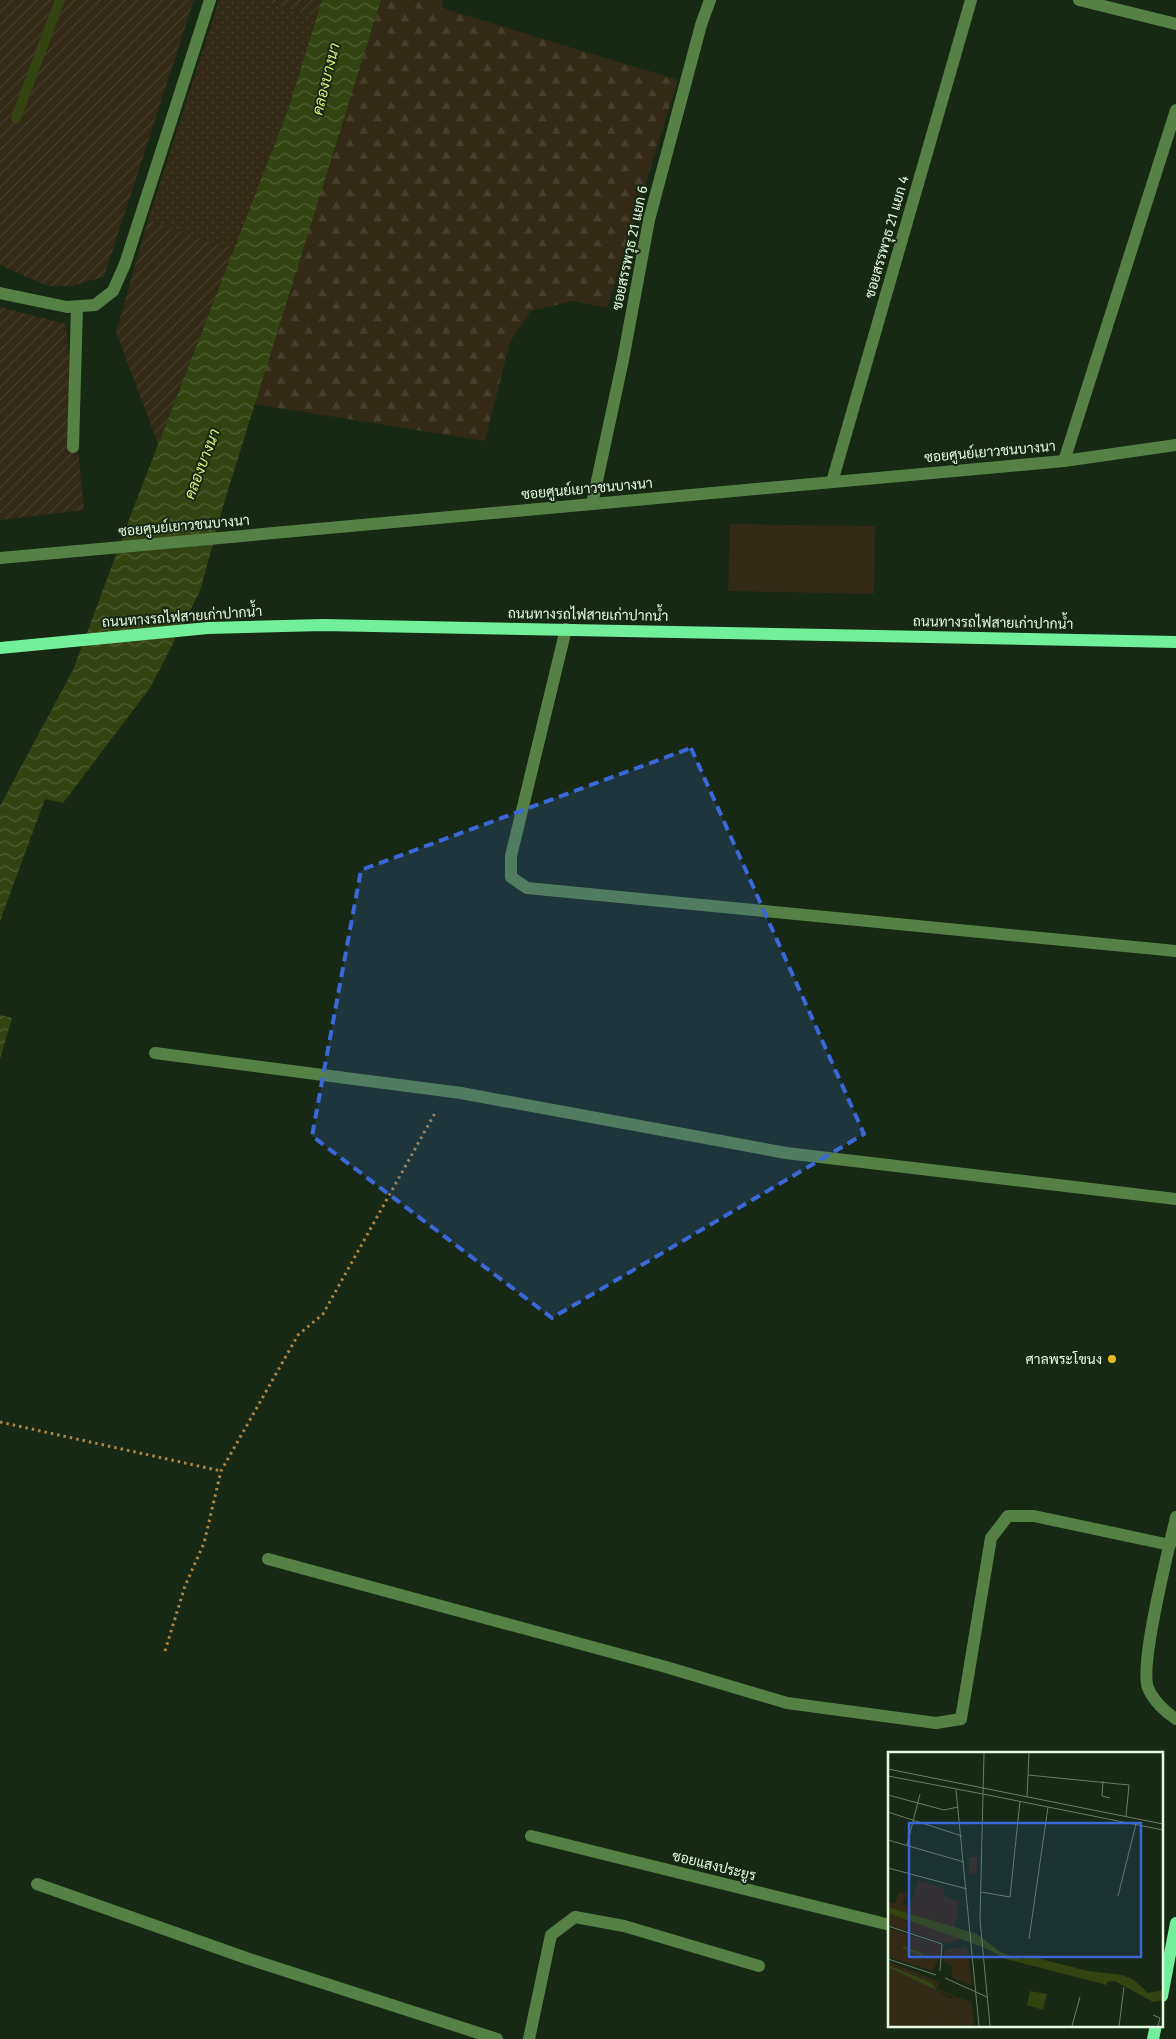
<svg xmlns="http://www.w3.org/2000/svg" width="1176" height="2039" viewBox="0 0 1176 2039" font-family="'Fira Sans',Sarabun,sans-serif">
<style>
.grass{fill:url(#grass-dots)}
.forest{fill:url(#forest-firs)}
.park{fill:#322917}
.garden{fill:url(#garden-furrows)}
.water{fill:url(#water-waves)}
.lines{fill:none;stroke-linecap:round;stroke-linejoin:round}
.stream{stroke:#341;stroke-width:10}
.path{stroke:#af853f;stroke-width:3;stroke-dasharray:2.5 4;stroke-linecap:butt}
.minor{stroke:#558244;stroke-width:12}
.major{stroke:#72ef99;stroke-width:12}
.marked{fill:#3b68d9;fill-opacity:0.2;stroke:#3b68d9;stroke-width:4;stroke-dasharray:10 6;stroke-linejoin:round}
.poi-dot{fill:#e5bc21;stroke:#172814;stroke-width:2}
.labels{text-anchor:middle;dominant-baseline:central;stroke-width:4;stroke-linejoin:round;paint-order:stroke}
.street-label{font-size:14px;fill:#e4fbdf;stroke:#172814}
.poi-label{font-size:14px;fill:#e4fbdf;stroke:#172814;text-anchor:end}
.water-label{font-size:15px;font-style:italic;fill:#def079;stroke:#172814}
.inset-river{fill:none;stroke:#341;stroke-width:2.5}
.inset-road{fill:none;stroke:#697c65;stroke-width:1}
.view{fill:#3b68d9;fill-opacity:0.15;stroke:#3b68d9;stroke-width:2.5}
.inset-edge{fill:none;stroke:#e4fbdf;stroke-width:2.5}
</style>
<defs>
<pattern id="grass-dots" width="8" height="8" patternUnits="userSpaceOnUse" patternTransform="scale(1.25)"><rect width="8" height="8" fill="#322917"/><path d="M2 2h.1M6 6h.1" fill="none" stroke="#463e2d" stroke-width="1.8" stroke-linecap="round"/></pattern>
<pattern id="forest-firs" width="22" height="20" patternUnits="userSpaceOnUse" patternTransform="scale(1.25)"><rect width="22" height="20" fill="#322917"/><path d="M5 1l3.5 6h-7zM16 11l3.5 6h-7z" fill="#463e2d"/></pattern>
<pattern id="garden-furrows" width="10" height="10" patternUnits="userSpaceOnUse" patternTransform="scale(1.25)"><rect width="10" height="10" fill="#322917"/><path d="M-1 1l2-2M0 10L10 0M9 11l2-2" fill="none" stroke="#463e2d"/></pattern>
<pattern id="water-waves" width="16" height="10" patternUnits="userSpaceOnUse" patternTransform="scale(1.25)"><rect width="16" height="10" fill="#341"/><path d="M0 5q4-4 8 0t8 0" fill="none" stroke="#506033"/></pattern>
</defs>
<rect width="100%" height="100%" fill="#172814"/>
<!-- grass -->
<path class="grass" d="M219,0H261L317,17L288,110L234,250L148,220Z"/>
<!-- forest -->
<path class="forest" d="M381,0H443L442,8L678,80L607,308L573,301L531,311L510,342L485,441L254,404Z"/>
<!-- park -->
<path class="park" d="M730,524L875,526L874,594L728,591Z"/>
<!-- garden -->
<g class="garden">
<path d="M0,0H194L104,277L71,286H48L0,265Z"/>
<path d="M261,0H322L317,17Z"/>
<path d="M148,220L234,250L158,444L116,332Z"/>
<path d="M0,307L66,324L84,510L0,520Z"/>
</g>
<!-- water -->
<g class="water">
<path d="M322,0H381L224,503L200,591L150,688L63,803L45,799L0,921V806L73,670L135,504L288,110Z"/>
<path d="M0,1015L12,1018L0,1059Z"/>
</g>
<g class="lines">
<!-- stream -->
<path class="stream" d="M16,118L60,0"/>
<!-- path -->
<g class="path">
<path d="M0,1422L221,1471"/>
<path d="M165,1651L185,1586L204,1543L221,1471L298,1335L323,1314L435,1113"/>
</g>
<!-- minor -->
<g class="minor">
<path d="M1079,0L1176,24"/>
<path d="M0,293L67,307L95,305L113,291L125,264L210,0"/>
<path d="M73,447L77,307"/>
<path d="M1064,461L1176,110"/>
<path d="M832,482L971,0"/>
<path d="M592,504L623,360L649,220L701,25L710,0"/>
<path d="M0,558L1064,461L1176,445"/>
<path d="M566,629L511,856V877L527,888L1176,951"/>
<path d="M155,1053L461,1093L786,1153L1176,1199"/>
<path d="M1176,1517C1169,1548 1139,1664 1148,1688C1153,1700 1165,1712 1176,1719"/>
<path d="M268,1559L666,1667L787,1703L936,1723L961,1719L991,1538L1008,1516H1034L1170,1545"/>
<path d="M531,1836L890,1925"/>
<path d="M37,1884L249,1959L497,2039"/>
<path d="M529,2039L551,1935L575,1917L624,1926L759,1966"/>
</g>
<!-- major -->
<g class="major">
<path d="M0,648L208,628L323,625L1176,642"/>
<path d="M1162,1996L1176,1923"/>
<path d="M1153,2039L1156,2025"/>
</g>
</g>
<!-- marked area -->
<path class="marked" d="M691,748L864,1134L552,1318L312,1136L361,870Z"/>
<!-- markers -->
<circle class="poi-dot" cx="1112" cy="1359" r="5"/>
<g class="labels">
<!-- street labels -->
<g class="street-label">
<text transform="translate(887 237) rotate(-74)">ซอยสรรพวุธ 21 แยก 4</text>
<text transform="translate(630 248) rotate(-78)">ซอยสรรพวุธ 21 แยก 6</text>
<text transform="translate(990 452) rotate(-5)">ซอยศูนย์เยาวชนบางนา</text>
<text transform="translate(587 489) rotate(-5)">ซอยศูนย์เยาวชนบางนา</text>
<text transform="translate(184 526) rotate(-5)">ซอยศูนย์เยาวชนบางนา</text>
<text transform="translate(588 615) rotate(1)">ถนนทางรถไฟสายเก่าปากน้ำ</text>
<text transform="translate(182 617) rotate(-4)">ถนนทางรถไฟสายเก่าปากน้ำ</text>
<text transform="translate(993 623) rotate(1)">ถนนทางรถไฟสายเก่าปากน้ำ</text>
<text transform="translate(714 1866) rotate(14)">ซอยแสงประยูร</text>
</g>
<!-- poi labels -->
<g class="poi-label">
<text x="1102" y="1359">ศาลพระโขนง</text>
</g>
<!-- water labels -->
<g class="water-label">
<text transform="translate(326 79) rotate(-76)">คลองบางนา</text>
<text transform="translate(202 464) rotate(-69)">คลองบางนา</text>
</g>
</g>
<!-- overview -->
<g transform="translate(888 1752)">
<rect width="275" height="275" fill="#172814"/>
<path d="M23,169L50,178L46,188L20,179ZM69,245L84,250L86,274H50L53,263H64Z" fill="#322917"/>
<path d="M30,128L56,136L57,144L71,150L67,176L0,155L2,150L7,151L11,140L19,142L15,152L22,154ZM0,209L52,230L50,237L69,245L67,260L64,263H53L50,274H0V215L43,233L45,237L61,246H66L49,238L44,231L0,213Z" fill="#322917"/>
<path d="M81,105H89V122H81Z" fill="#322917"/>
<path d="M0,161L23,169L20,179L0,173ZM0,176L53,193L54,199L45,219L0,205ZM50,178L72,187L59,192L46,188ZM79,195L84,233H82L64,226L63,213L55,209L58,197Z" fill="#322917"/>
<path d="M0,155L89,182L112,200L127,205L136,207L137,203L200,219L234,223L246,228L260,241L275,238V248L265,250L227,229L219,230V233L118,207L97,196L0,161ZM0,213L44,231L49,238L67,247L0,215ZM142,239L159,242L155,258L139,253Z" fill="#341"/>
<path class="inset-river" d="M15,195L35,203"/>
<path class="inset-road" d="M96,1L92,168L102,274M0,17L95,36M140,23L241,33L238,64M0,24L95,42M215,29L214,44L222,46M95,36L275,72M68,38L91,274M95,42L275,78M0,43L56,58L70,55M139,45L141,1M0,60L74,84M0,88L76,110M19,93L32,42M0,116L79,137M93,140L122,145L132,49M230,144L248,72M0,174L54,192L52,219M141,187L160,55M0,207L48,223M57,226L99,245M265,263L272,266L270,274M184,274L192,245M231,274L236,235"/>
<path class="view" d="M21,71H253V205H21Z"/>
<rect width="275" height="275" class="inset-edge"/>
</g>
</svg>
